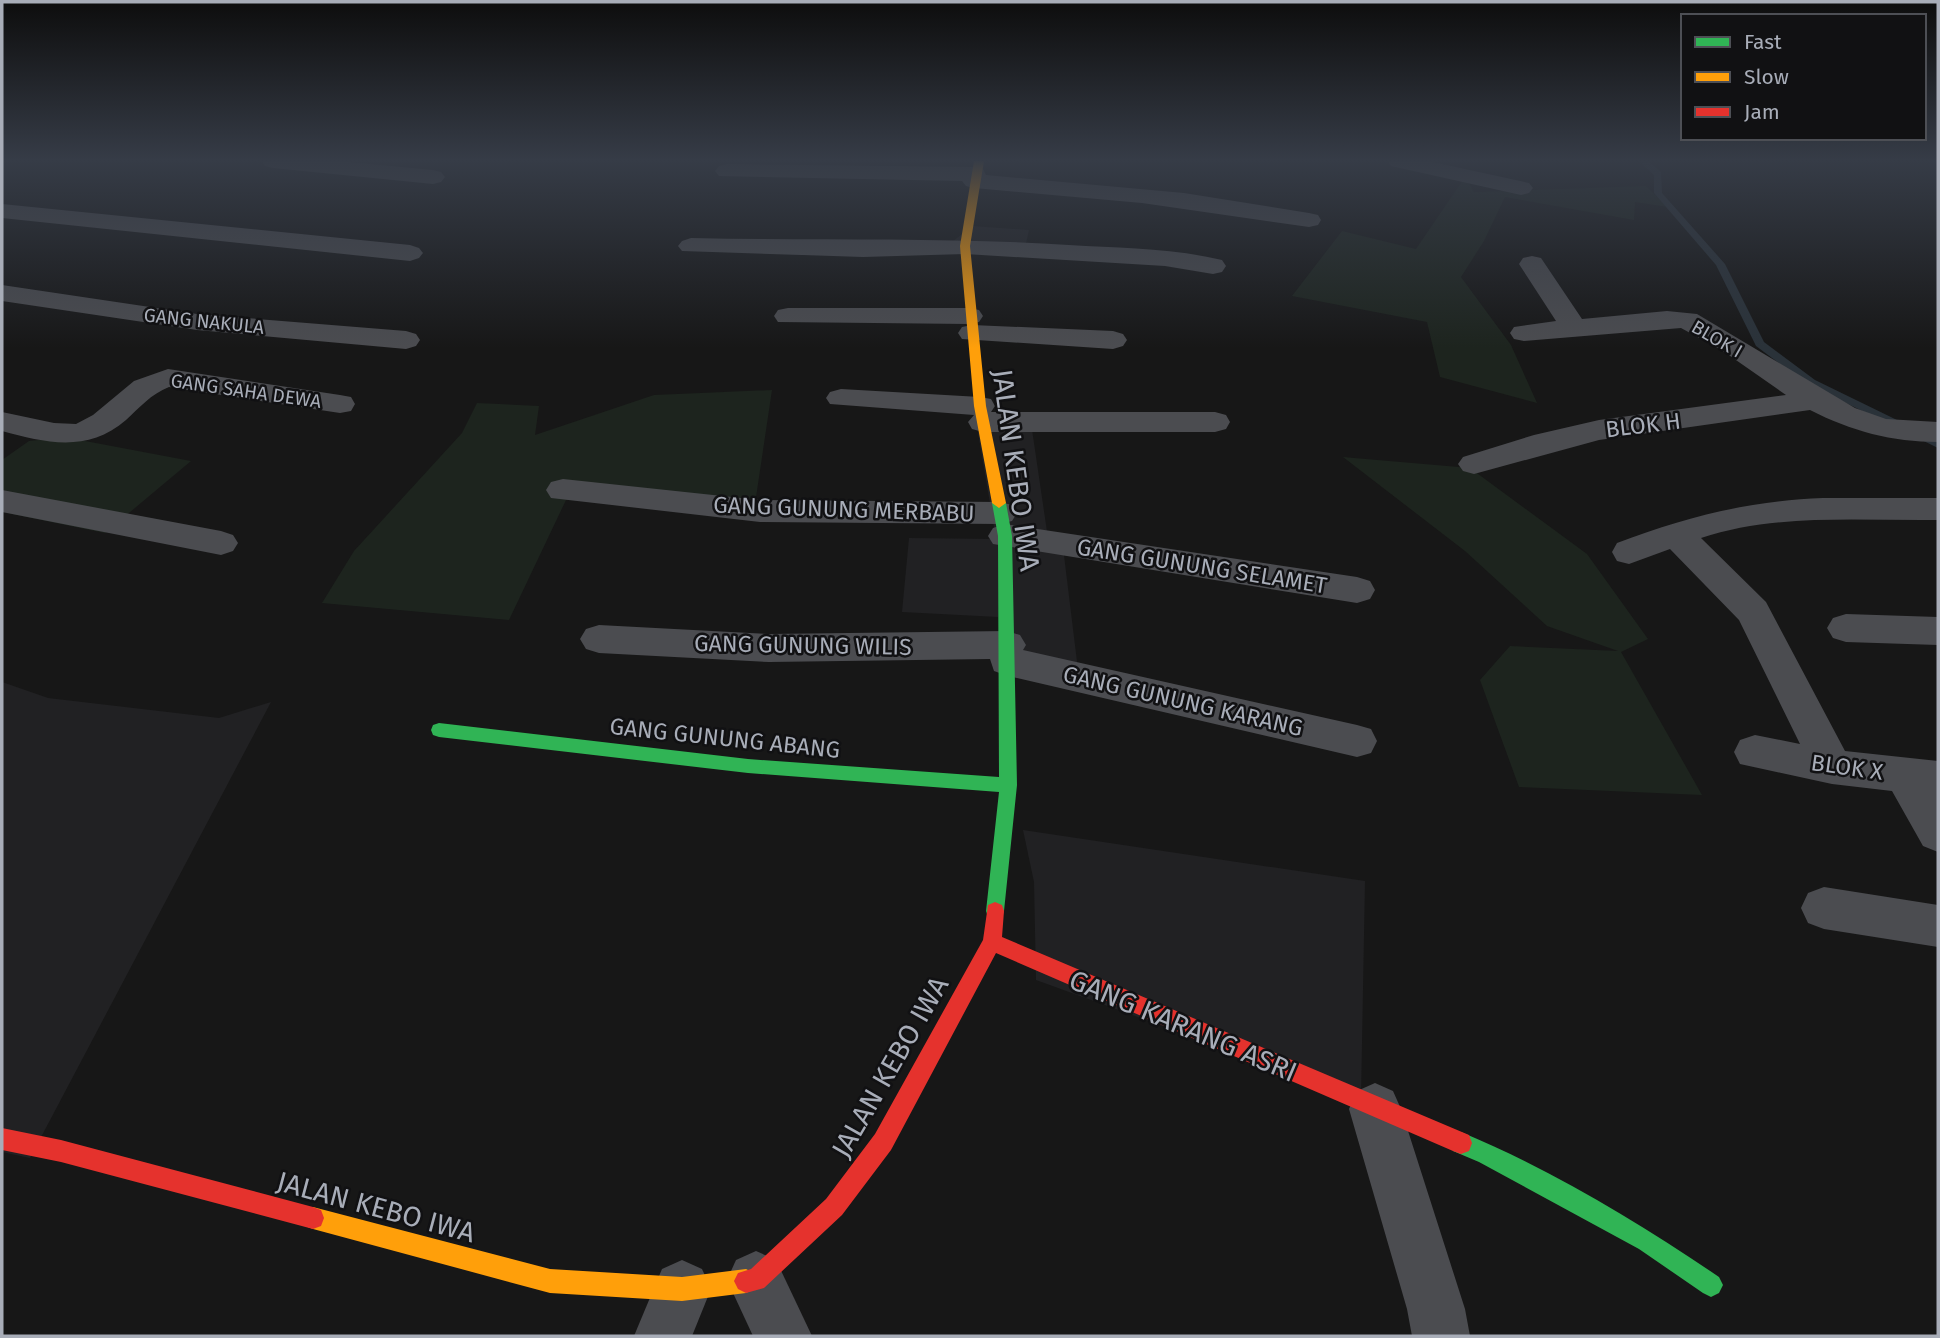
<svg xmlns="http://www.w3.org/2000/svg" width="1940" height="1338" viewBox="0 0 1940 1338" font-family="'Fira Sans',sans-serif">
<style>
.built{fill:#212123}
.green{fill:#1d241e}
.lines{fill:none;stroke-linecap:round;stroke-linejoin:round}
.stream{fill:#2a3239;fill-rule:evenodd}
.street{fill:#4b4c50;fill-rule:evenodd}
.fast{fill:#30b455;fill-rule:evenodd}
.slow{fill:#ff9f0a;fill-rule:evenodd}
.jam{fill:#e5322d;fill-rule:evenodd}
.labels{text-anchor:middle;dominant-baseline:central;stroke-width:5;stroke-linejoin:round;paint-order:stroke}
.far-street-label{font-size:19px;fill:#a8adb8;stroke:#111113}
.street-label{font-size:23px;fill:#a8adb8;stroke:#111113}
.near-street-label{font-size:28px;fill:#a8adb8;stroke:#111113}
</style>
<rect width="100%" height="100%" fill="#171717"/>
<!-- built -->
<g class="built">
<path d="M972,226L1029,230L1024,253L947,246Z"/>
<path d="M975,415L1030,416L1049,545L1063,547L1079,678L999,658L998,617L902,612L909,538L996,539Z"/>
<path d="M2,682L48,698L219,718L271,702L30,1158L2,1152Z"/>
<path d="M1023,830L1365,881L1361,1098L1036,980L1034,882Z"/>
</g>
<!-- green -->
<g class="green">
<path d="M1465,177L1474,192L1646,186L1668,207L1635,202L1634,220L1505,197L1484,241L1461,277L1511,345L1537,403L1440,377L1427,322L1292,296L1342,231L1416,249Z"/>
<path d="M772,390L755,504L566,500L509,620L322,603L354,551L462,433L477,403L539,406L535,435L654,395Z"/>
<path d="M64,437L191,461L105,533L2,512V460L29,441Z"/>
<path d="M1343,457L1470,468L1587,554L1648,639L1621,652L1702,795L1519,787L1480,680L1510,646L1618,651L1547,626L1465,551Z"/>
</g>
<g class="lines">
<!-- stream -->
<path class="stream" d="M1639,161H1648L1661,172L1662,193L1725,264L1764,342L1815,380L1938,440V448L1807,384L1756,346L1716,265L1654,193V175Z"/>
<!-- street -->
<g class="street">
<path d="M262,161H338L433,170L441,172L445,177L441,182L433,184L273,168L265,166Z"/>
<path d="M1388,161H1428L1529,183L1533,188L1529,193L1521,195L1391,166Z"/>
<path d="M727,164L975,167L983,169L986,175L1184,193L1309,213L1318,215L1321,220L1318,225L1309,227L1142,203L974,188L966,186L962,181L719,176L715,171L719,166Z"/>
<path d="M2,204L410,245L419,248L423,253L419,258L410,261L2,218Z"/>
<path d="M691,238C817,241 943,237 1069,245C1120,248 1172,248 1222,260L1226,266L1222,272L1213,274L1165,266L965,254L863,257L682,251L678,246L682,241Z"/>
<path d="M1532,256L1541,258L1582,319L1667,311L1697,314L1855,408L1886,419L1938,422V442C1892,442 1851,431 1810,410L1599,440L1474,474L1463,471L1458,464L1463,457L1534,435L1599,420L1786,395L1723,351L1681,328L1524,341L1514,339L1510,333L1514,327L1556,321L1519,264L1523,258Z"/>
<path d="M2,285L197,314L406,331L416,334L420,340L416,346L406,349L197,330L2,301Z"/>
<path d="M788,308H969L979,310L983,316L979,322L969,324L778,322L774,316L778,310Z"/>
<path d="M972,325L1113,331L1123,334L1127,340L1123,346L1113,349L962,339L958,333L962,327Z"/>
<path d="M168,369L340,395L351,397L355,404L351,411L340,413L169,387C151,394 139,408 126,420C88,453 46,443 2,431V412L54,423L76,424L93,415L134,381Z"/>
<path d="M841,389L980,397L991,399L995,406L991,412H1215L1226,415L1230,422L1226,429L1215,432H983L972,429L968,422L974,415L830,404L826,398L830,392Z"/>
<path d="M563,479L760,500L1000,502L1012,505L1017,513L1012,521L1000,524L760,522L551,498L546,490L551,482Z"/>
<path d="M2,490L221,531L233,535L238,543L233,551L221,555L2,512Z"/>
<path d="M1823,498H1938V520C1859,521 1777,513 1701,538L1766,602L1845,751L1938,761V852L1923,846L1892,791L1832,784L1740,764L1734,752L1740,740L1755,735L1800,744L1739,620L1670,549L1629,564L1617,561L1612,552L1617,543C1685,517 1749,501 1823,498Z"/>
<path d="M1005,524L1357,577L1370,581L1375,590L1370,599L1357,603L993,544L988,536L993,528Z"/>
<path d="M1846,614L1938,617V645L1846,642L1833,638L1827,628L1833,618Z"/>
<path d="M599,625L769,634L1007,631L1020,635L1026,645L1023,650L1357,725L1371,729L1377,741L1371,753L1357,757L1008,676L994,671L990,659L769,662L599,653L586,649L580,639L586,629Z"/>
<path d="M1824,887L1938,905V947L1824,929L1808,923L1801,908L1808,893Z"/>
<path d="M1375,1083L1393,1091L1401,1109L1465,1309L1470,1336H1412L1407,1309L1349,1109L1357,1091Z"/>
<path d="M756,1251L776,1260L812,1336H753L727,1280L736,1260Z"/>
<path d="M682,1260L702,1269L711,1289L692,1336H634L662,1269Z"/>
</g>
<!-- fast -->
<g class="fast">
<path d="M999,498L1006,503L1012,536L1017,785L1004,911L1002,917L995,920L988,917L986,911L999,792L748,773L439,737L433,735L431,730L433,725L439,723L748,759L999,777L998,536L992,503Z"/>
<path d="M1461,1132C1550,1169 1640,1223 1719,1277L1723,1285L1719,1293L1711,1297L1703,1293L1639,1249L1479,1162L1453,1151L1450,1143L1453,1135Z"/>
</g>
<!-- slow -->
<g class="slow">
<path d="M974,161H984L970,246L986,406L1006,503L999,508L992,503L974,406L960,246Z"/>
<path d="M313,1207L550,1269L682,1277L746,1269L754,1273L758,1281L754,1289L746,1293L682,1301L550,1293L313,1229L305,1226L302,1218L305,1210Z"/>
</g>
<!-- jam -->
<g class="jam">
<path d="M995,902L1002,905L1004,911L1002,937L1469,1135L1472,1143L1469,1151L1461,1154L1453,1151L996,953L891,1150L842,1215L764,1288L746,1293L738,1289L734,1281L738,1273L751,1269L826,1199L875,1134L983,940L988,905Z"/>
<path d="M2,1128L61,1140L313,1207L321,1210L324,1218L321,1226L313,1229L61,1162L2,1150Z"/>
</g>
</g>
<!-- sky -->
<linearGradient id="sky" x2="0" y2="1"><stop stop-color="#0d0d0d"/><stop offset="0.46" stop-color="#363c47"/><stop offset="1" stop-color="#363c47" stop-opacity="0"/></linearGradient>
<rect width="1940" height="348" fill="url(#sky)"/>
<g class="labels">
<!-- far-street labels -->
<g class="far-street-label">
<text transform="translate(204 321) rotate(6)">GANG NAKULA</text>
<text transform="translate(1717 339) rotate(30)">BLOK I</text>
<text transform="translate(246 391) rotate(8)">GANG SAHA DEWA</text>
</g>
<!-- street labels -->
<g class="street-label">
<text transform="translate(1643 425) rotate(-7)">BLOK H</text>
<text transform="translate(844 509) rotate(2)">GANG GUNUNG MERBABU</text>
<text transform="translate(1202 566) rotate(9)">GANG GUNUNG SELAMET</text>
<text transform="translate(803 645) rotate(1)">GANG GUNUNG WILIS</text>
<text transform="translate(1183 701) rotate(13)">GANG GUNUNG KARANG</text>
<text transform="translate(725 738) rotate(6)">GANG GUNUNG ABANG</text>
<text transform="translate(1847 767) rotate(8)">BLOK X</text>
</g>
<!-- near-street labels -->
<g class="near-street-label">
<text transform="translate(1016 470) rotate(82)">JALAN KEBO IWA</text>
<text transform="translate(1183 1026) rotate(23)">GANG KARANG ASRI</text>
<text transform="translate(890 1067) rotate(-60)">JALAN KEBO IWA</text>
<text transform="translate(376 1207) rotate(15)">JALAN KEBO IWA</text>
</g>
</g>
<!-- border -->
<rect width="1940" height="1338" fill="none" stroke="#a8adb8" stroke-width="7"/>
<!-- legend -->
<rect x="1681" y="14" width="245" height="126" fill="#111113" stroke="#4d4f55" stroke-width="2"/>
<rect x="1695" y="37" width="35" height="10" fill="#30b455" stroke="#4d4f55" stroke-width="2"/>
<text x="1744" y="49" font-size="21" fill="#a8adb8">Fast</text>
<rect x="1695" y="72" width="35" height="10" fill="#ff9f0a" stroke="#4d4f55" stroke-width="2"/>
<text x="1744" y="84" font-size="21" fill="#a8adb8">Slow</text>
<rect x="1695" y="107" width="35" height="10" fill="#e5322d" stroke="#4d4f55" stroke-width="2"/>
<text x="1744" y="119" font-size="21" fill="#a8adb8">Jam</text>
</svg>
